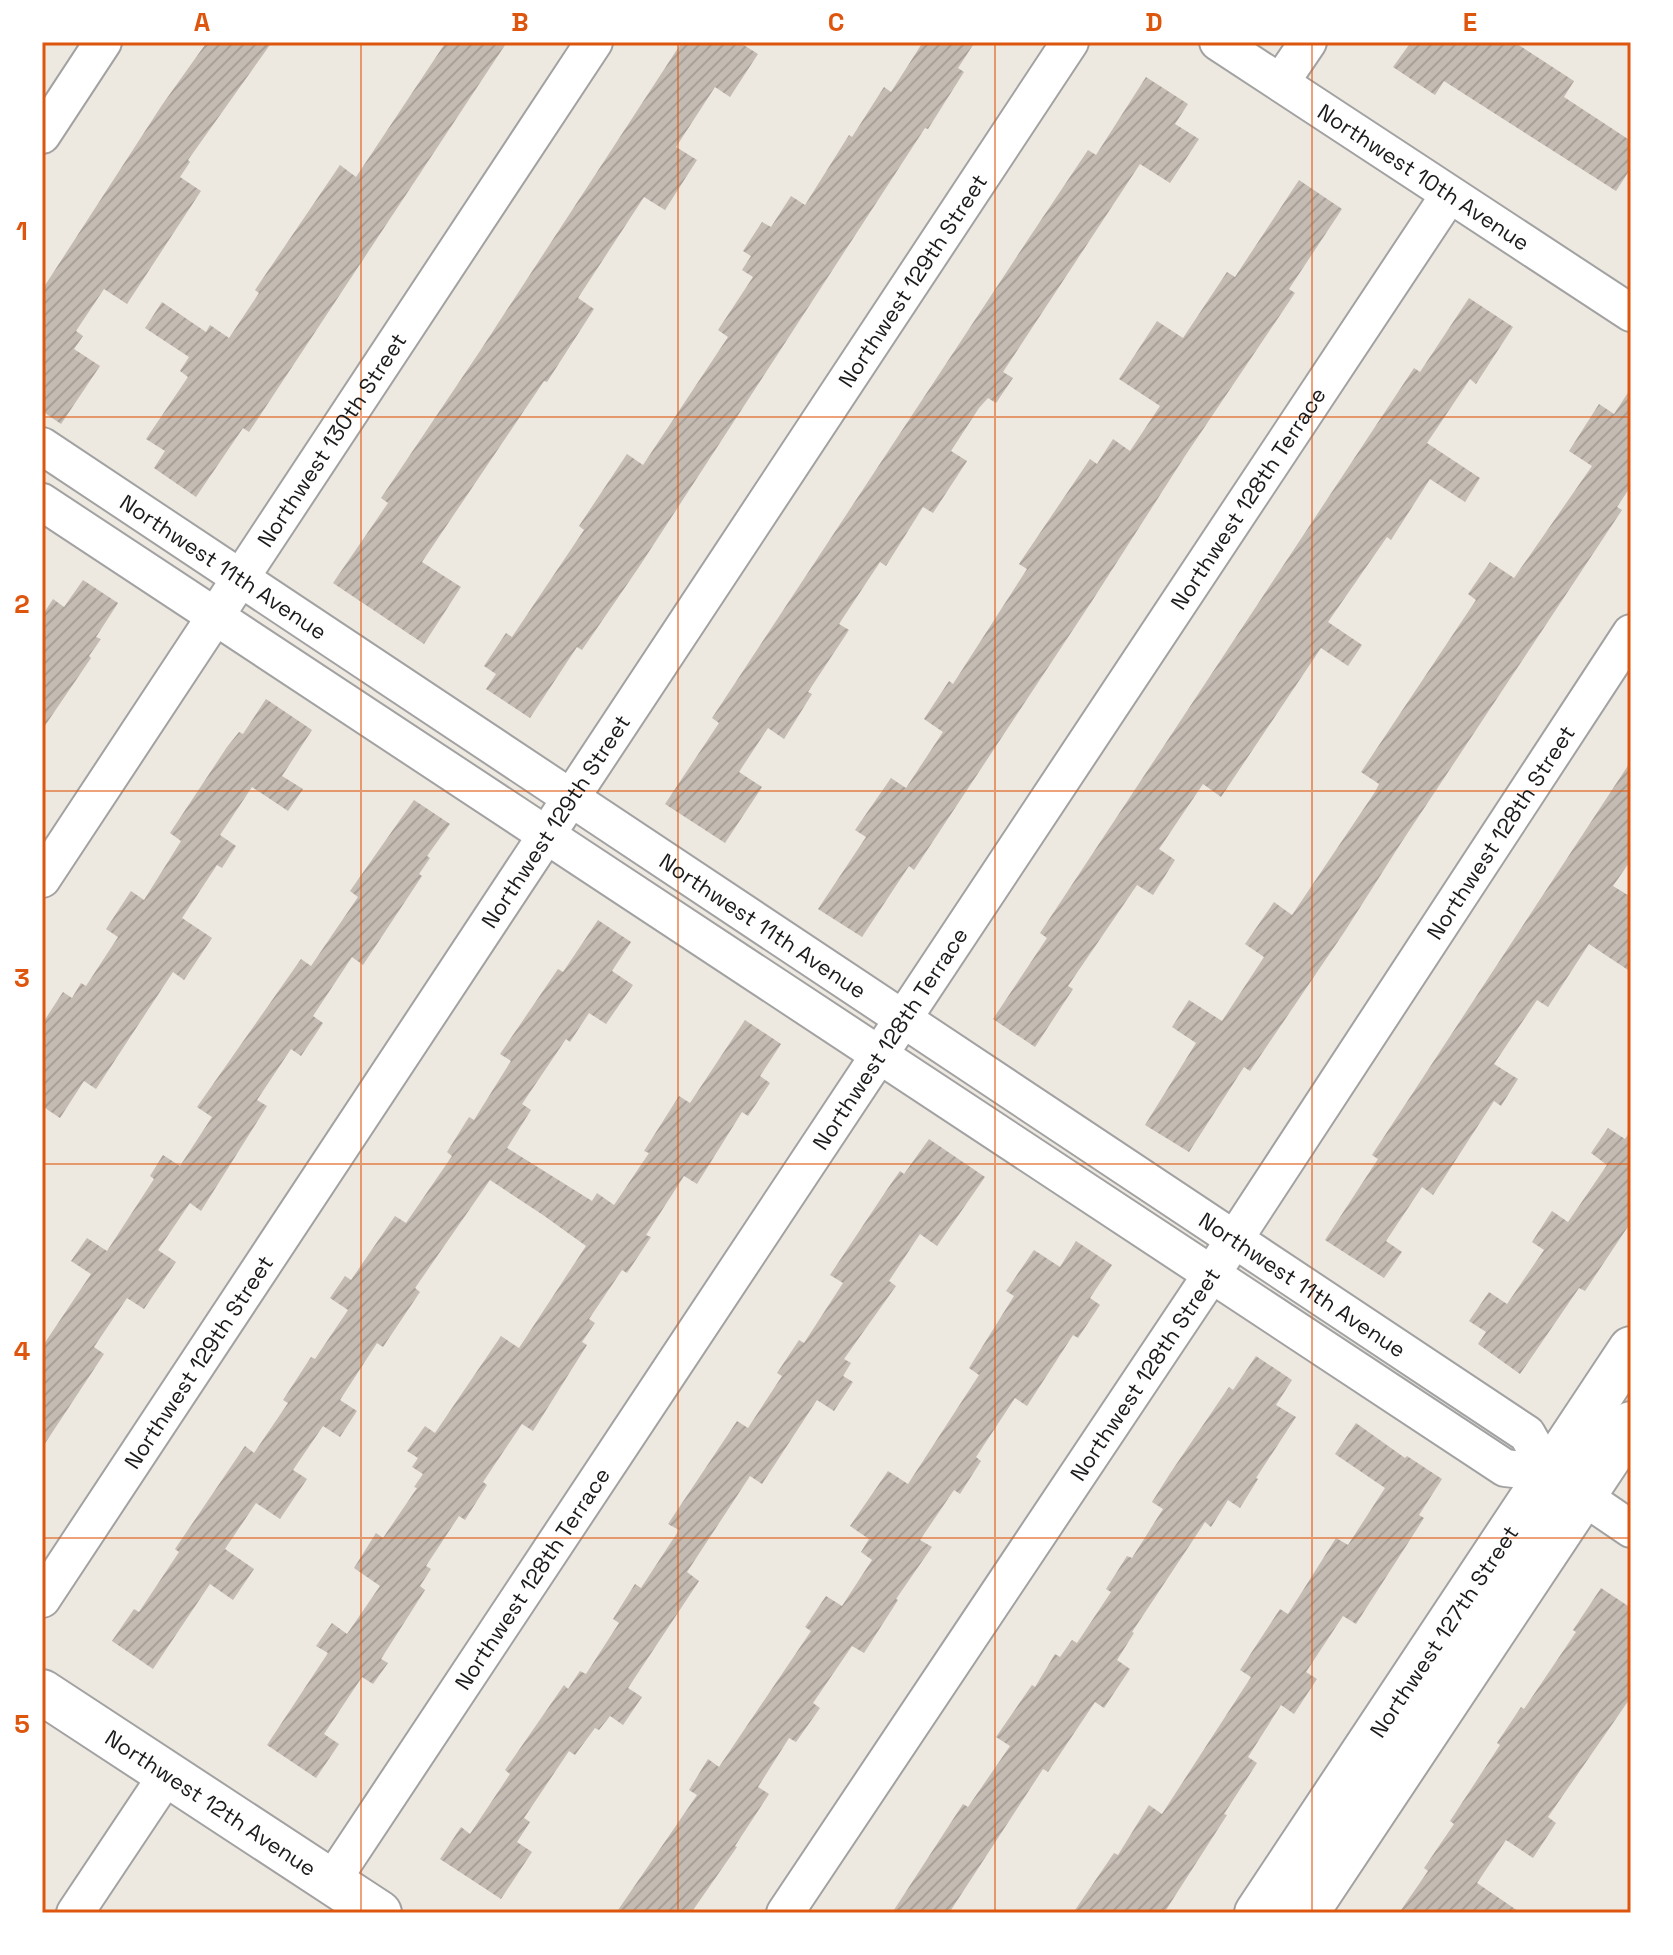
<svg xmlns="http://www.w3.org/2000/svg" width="1673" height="1955" viewBox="0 0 1673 1955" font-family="'Space Grotesk',sans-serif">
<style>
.building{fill:url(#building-hatch)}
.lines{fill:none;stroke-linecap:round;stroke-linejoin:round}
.minor-casing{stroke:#a2a2a2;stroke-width:40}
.tertiary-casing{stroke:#a2a2a2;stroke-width:48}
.minor{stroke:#fff;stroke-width:36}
.tertiary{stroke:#fff;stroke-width:44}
.grid{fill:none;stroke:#de560d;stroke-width:2;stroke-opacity:0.55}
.labels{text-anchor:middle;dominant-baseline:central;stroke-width:8;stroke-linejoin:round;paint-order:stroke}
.street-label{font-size:22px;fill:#1b1b1b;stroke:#fff}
.neatline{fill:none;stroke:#de560d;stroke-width:3}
.grid-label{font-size:26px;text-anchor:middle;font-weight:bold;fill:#de560d}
</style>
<defs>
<pattern id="building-hatch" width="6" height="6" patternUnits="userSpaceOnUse" patternTransform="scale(2)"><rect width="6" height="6" fill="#c4bbb3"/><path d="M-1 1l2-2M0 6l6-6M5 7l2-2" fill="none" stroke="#a8a099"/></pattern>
</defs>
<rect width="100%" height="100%" fill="#ede8e0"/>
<!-- building -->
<g class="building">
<path d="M207,42H272L188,160L190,162L180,177L201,191L127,304L104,289L76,331L83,336L74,349L100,366L61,424L42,411V290L162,105Z"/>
<path d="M446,42H507L249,432L243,428L196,497L154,468L165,451L146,439L188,377L180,371L189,357L145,328L162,302L206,332L210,325L229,338L259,293L255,290L340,165L356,177Z"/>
<path d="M682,42H739L758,54L730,97L715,87L676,147L697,160L665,210L644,197L578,298L594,309L547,382L544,381L422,562L461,587L424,644L333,583L388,503L381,498L480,351Z"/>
<path d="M923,42H975L958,68L964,72L928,129L925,128L639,567L582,650L577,647L530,718L486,689L496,674L484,666L506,633L512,637L584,530L579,526L627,454L643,465L728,337L718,330L753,277L742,270L751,256L743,251L762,222L771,227L791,196L805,205L849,135L852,137L884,87L891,92Z"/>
<path d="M1411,42H1514L1574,81L1564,97L1631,141V168L1616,191L1444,81L1435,95L1393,67Z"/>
<path d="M1146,77L1188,104L1175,124L1199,139L1170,183L1140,164L1003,372L1013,378L996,403L988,398L979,408L951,451L967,461L933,513L923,507L886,566L880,562L839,624L849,630L808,692L812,694L784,739L768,728L739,772L762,787L725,843L665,804L719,723L712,718L1031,235L1088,150L1096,155Z"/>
<path d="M1299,180L1342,209L1289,289L1295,293L1185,456L1092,601L914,870L909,866L862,937L818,909L866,837L855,830L891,778L906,788L943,732L924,719L949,681L953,684L1027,569L1019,564L1090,459L1097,464L1113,439L1130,451L1160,406L1119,379L1157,321L1183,338L1227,272L1235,277Z"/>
<path d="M1469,298L1513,327L1476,384L1470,379L1427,443L1480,478L1465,502L1430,479L1391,540L1387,537L1328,622L1362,645L1348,666L1321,648L1221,797L1203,784L1159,849L1175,860L1153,895L1137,885L1068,986L1073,989L1035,1047L993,1019L1047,938L1040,933L1414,368L1420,372Z"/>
<path d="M1631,388V486L1617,507L1622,510L1401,843L1345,931L1250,1071L1244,1067L1189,1152L1145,1125L1196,1043L1172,1027L1189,1000L1222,1021L1264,957L1245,944L1274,902L1292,915L1375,792L1379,784L1361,772L1476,600L1468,594L1490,562L1514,578L1592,466L1569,451L1599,404L1614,414Z"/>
<path d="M83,580L118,603L96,637L101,639L89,656L91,658L42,730V616L53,599L64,607Z"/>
<path d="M266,699L312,730L282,776L303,789L288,811L252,787L220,835L236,846L222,868L217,865L182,918L212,938L184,980L173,972L96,1089L84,1081L60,1118L42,1106V1024L63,992L72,998L81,983L86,986L118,937L106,929L131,891L144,900L181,841L170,833L227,747L239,732L243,734Z"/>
<path d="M1631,761V860L1613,886L1631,897V972L1589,944L1548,1007L1537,1000L1494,1064L1518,1079L1501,1106L1494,1101L1433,1195L1422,1187L1386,1241L1402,1252L1384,1278L1325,1240L1378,1159L1372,1155Z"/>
<path d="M414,800L450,824L427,856L430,858L419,874L422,876L363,965L352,957L313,1016L323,1023L301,1056L291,1049L257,1100L267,1106L201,1211L190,1203L158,1250L176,1262L144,1309L127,1298L94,1347L104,1354L42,1448V1347L91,1274L71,1261L87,1238L107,1251L154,1179L150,1176L163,1155L180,1166L212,1117L197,1107L301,959L311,966L358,897L350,891Z"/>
<path d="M598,920L631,942L612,971L633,985L606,1024L589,1013L570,1042L566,1039L522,1104L531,1110L507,1148L592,1201L597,1193L614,1205L649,1153L644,1151L679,1096L690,1103L745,1020L781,1044L760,1076L770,1083L748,1116L742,1112L697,1184L684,1176L646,1235L651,1237L627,1273L622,1270L589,1319L595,1323L582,1342L587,1345L533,1431L522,1424L483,1482L487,1485L465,1520L459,1516L426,1566L431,1569L420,1586L425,1590L381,1659L388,1663L373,1684L362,1677L324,1734L339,1744L316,1778L267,1745L328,1653L316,1646L332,1623L347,1634L380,1586L354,1568L376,1533L383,1538L417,1488L414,1487L423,1474L412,1467L418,1458L407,1451L425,1426L435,1433L501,1336L519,1348L586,1246L543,1215L490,1180L415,1288L420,1292L383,1347L377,1343L340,1400L357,1411L340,1437L323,1426L293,1470L307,1479L280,1519L256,1503L225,1549L254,1569L233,1600L210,1584L153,1669L112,1641L134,1609L139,1612L179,1552L175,1549L245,1446L254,1453L288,1403L283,1400L311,1357L315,1359L348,1310L330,1298L345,1276L351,1280L395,1216L406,1223L452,1156L447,1152L469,1117L474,1120L511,1061L500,1054L558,969L563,972Z"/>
<path d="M1608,1128L1625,1139L1631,1130V1222L1585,1291L1579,1288L1520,1374L1478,1344L1486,1332L1469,1321L1489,1292L1507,1304L1544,1250L1532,1242L1552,1211L1568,1222L1607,1165L1591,1153Z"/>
<path d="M929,1139L985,1177L937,1246L920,1234L889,1281L896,1286L844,1359L851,1363L843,1376L853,1382L834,1411L817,1400L762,1484L750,1476L687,1572L699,1581L628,1688L642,1697L623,1725L610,1716L599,1730L595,1728L575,1755L569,1751L524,1818L530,1822L517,1842L532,1852L501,1899L440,1859L461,1827L470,1834L510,1774L505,1770L564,1685L568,1689L580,1671L586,1674L619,1623L613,1619L635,1584L641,1588L679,1530L668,1524L737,1421L748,1428L782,1376L777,1373L799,1340L804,1343L843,1283L830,1275L888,1188L900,1171L904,1174Z"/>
<path d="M1076,1241L1112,1265L1090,1298L1100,1305L1078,1338L1073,1335L1027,1406L1015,1398L976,1457L981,1461L960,1494L954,1490L920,1540L932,1547L896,1599L898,1600L864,1653L852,1646L813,1703L820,1708L796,1742L789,1738L758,1787L769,1794L735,1846L737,1847L691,1913H616L697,1795L689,1790L708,1759L719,1767L811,1631L805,1627L826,1596L842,1606L872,1560L861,1552L869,1539L850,1526L888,1471L908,1484L979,1375L969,1368L1014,1296L1006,1291L1034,1250L1060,1267Z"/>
<path d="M1256,1356L1292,1380L1276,1405L1296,1417L1256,1478L1258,1479L1240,1508L1228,1500L1211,1527L1205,1522L1132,1632L1134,1633L1117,1660L1130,1669L1104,1708L1095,1702L1048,1772L1043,1769L949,1913H892L963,1804L968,1807L1010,1746L996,1737L1032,1685L1035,1687L1055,1654L1060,1657L1072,1640L1077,1643L1111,1592L1106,1589L1127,1556L1132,1558L1163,1509L1152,1502L1171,1472L1229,1387L1233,1390Z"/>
<path d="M1356,1423L1405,1458L1407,1456L1442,1479L1419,1515L1424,1518L1356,1624L1343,1616L1306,1672L1317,1679L1294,1714L1281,1705L1248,1757L1257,1763L1224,1814L1227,1815L1164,1913H1073L1114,1853L1118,1855L1149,1805L1162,1814L1251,1677L1240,1670L1280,1609L1288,1614L1336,1538L1348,1545L1385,1488L1335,1454Z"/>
<path d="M1601,1588L1631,1608V1697L1548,1817L1556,1823L1533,1858L1506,1840L1477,1883L1521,1913H1399L1428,1871L1424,1868L1454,1824L1450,1821L1500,1745L1497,1743L1521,1707L1524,1709L1576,1632L1573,1630Z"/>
</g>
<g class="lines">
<!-- minor casing -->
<g class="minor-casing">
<g id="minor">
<path id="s1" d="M1218,42L1631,313"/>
<path d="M1281,82L1308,42"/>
<path d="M42,135L103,42"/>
<path id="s2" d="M42,446L1527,1434L1549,1473L1631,1529"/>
<path d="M42,502L1505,1468L1549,1473"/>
<path id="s3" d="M42,879L594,42"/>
<path id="s4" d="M42,1599L1070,42"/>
<path id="s5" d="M331,1882L1449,195"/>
<path d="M75,1913L167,1775"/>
<path id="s6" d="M785,1913L1211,1275L1631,633"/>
</g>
</g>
<!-- tertiary casing -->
<g class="tertiary-casing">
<g id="tertiary">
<path id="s7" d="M42,1692L379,1913"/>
<path id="s8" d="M1257,1913L1631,1349"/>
<path d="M1306,1913L1631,1424"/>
</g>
</g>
<!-- minor -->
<use href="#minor" class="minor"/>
<!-- tertiary -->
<use href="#tertiary" class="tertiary"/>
</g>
<!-- grid -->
<path class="grid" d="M361,42V1913M678,42V1913M995,42V1913M1312,42V1913M42,417H1631M42,791H1631M42,1164H1631M42,1538H1631"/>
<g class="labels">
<!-- street labels -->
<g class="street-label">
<text stroke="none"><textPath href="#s1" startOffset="246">Northwest 10th Avenue</textPath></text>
<text stroke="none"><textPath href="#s4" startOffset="1580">Northwest 129th Street</textPath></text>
<text stroke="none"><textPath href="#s3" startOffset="526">Northwest 130th Street</textPath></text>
<text stroke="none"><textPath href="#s5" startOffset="1660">Northwest 128th Terrace</textPath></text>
<text stroke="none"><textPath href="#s2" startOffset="218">Northwest 11th Avenue</textPath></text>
<text stroke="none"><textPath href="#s4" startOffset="932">Northwest 129th Street</textPath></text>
<text stroke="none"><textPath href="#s6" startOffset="1296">Northwest 128th Street</textPath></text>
<text stroke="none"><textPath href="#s2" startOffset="866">Northwest 11th Avenue</textPath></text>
<text stroke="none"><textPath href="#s5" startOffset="1012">Northwest 128th Terrace</textPath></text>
<text stroke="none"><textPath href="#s2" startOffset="1514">Northwest 11th Avenue</textPath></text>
<text stroke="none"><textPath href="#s4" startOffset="284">Northwest 129th Street</textPath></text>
<text stroke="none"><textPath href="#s6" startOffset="648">Northwest 128th Street</textPath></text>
<text stroke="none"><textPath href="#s5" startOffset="364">Northwest 128th Terrace</textPath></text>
<text stroke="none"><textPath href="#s8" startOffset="338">Northwest 127th Street</textPath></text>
<text stroke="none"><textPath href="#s7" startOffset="202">Northwest 12th Avenue</textPath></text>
</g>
</g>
<!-- border -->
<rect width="1673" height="1955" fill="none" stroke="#ffffff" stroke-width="88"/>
<rect x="44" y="44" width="1585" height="1867" class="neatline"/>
<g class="grid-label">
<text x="202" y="31">A</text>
<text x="520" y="31">B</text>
<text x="836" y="31">C</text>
<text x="1154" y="31">D</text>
<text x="1470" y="31">E</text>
<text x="22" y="240">1</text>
<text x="22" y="613">2</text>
<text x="22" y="987">3</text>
<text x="22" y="1360">4</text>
<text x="22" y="1733">5</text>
</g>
</svg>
